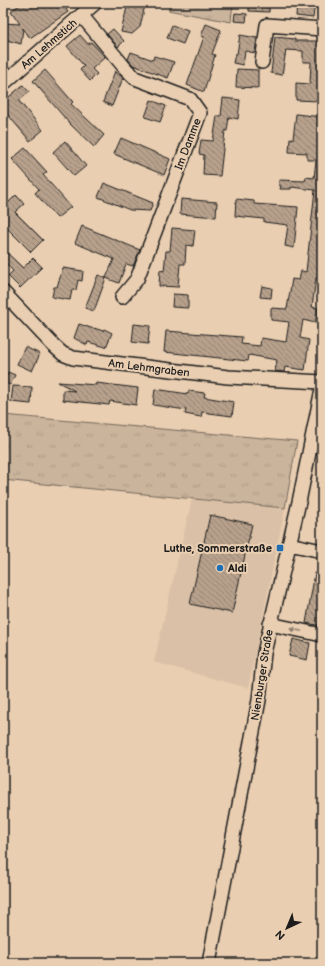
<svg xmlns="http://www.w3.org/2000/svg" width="325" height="966" viewBox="0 0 325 966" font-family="'Balsamiq Sans',sans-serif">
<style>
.built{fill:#dac0a6}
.grass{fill:url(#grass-tufts);stroke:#74685c}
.building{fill:url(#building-back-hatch);stroke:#1c1c1c}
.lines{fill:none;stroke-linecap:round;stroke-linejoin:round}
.minor-casing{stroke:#1c1c1c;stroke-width:16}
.minor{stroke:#e9ceb1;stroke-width:13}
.oneway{fill:#8d7e6e}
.poi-dot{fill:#1f6fb2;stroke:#e9ceb1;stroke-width:1.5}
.labels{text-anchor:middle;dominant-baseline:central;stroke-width:4;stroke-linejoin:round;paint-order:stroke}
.street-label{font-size:11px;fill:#1c1c1c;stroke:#e9ceb1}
.poi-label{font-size:11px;font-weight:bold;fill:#1c1c1c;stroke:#e9ceb1;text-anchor:end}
</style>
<defs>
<pattern id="grass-tufts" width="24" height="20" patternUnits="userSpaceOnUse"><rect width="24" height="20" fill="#cbb49c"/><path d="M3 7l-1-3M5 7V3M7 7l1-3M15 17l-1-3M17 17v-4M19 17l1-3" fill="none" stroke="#ae9a86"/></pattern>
<pattern id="building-back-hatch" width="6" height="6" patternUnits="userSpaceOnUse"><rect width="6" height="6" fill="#b7a18c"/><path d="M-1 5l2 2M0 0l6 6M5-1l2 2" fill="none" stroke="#948272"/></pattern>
</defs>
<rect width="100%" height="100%" fill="#e9ceb1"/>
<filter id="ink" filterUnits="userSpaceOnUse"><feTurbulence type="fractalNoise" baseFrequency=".025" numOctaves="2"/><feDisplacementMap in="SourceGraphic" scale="8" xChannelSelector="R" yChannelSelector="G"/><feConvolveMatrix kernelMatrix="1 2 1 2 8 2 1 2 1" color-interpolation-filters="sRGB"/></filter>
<g filter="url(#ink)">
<!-- built -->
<path class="built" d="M192,499L285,508L248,688L154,662Z"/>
<!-- grass -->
<g class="grass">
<path d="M172,3H233L231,22L168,10Z"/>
<path d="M3,415L297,441L285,508L3,480Z"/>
</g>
<!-- building -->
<g class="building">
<path d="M22,3H62L68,12L30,38L23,28L21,44L3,39V23L20,24L11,11Z"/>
<path d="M128,3L145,5L140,27L132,34L121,32Z"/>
<path d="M249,3H269V12L249,11Z"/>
<path d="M297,3H315L313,18L296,16Z"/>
<path d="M235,13L247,14L246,22L234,21Z"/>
<path d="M206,24L221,30L212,54L215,55L204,92L187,85L204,37L201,36Z"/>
<path d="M172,25L188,31L183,44L167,38Z"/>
<path d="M113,29L124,41L118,47L107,34Z"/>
<path d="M80,35L88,44L91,42L105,57L92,69L97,74L90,81L80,70L84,66L67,46Z"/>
<path d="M240,35L257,38L255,53L245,51L243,65L233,63L235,54H237Z"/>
<path d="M275,37L295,39V41H321L322,94H318V101L296,100V83L310,84L311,62H303V51L286,50L282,75L271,73Z"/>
<path d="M131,52L153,60L154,56L174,62L168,78L133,65L128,59Z"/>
<path d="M237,69L258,70V88L236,87Z"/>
<path d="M45,70L73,102L71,104L104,135L94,147L70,124L33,81Z"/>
<path d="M115,71L123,78L112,106L103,102Z"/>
<path d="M23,85L29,92L19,101L43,130L30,141L3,109V102Z"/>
<path d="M223,98L240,100L238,119L229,117L227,131H225L220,176L203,175L204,155L199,154L201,140L213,141L217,116H221Z"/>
<path d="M151,100L166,106L160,122L145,117Z"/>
<path d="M296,114L322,117V279L316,278L312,307L318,308L315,323L303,320L300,338L309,340L305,370L285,367L284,372L275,371L277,360L249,355L248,361L164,352L166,331L242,337L241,344L260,346L261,338L286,342L289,322L271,320V308L287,309L292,279L299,280L301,271L306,272L315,190L291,187V189H280L281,186L279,185V180L305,181L306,177L314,178L316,160H307V153L289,152L290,138L293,139Z"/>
<path d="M121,138L170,159L164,175L114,154Z"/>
<path d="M65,141L86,166L74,176L53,152Z"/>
<path d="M25,148L47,172L43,175L71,207L57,218L35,193L39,189L12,159Z"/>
<path d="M104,183L153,203L150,211L130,210L98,197Z"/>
<path d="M16,195L24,204L15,212L43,240L31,252L8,229L3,233V196L9,202Z"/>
<path d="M181,199L217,202L216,217L180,214Z"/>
<path d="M236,199L254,201V204L298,207L294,248L285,246L288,225L264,222V219L235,216Z"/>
<path d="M82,226L140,250L133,266L126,264L119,283L106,278L114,259L75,243Z"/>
<path d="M172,228L195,230L193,246L186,245L185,264H180L178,287L159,286L160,270L164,271L166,251H170Z"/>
<path d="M3,249L23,268L33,258L42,267L20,288L8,276L13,271L3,260Z"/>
<path d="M63,268L83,271L82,281L78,280L76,290H72L70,300L52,297L54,287H57Z"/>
<path d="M98,275L106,278L94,311L85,308Z"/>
<path d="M262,286L272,288L271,298L260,297Z"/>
<path d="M173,294L188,295V308L172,307Z"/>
<path d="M79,324L94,329V328L103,331L104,329L112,333L106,347L88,342L87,345L74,338Z"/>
<path d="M134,324L150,326L148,344L132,342Z"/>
<path d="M25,347L40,354L32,371L17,364Z"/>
<path d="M8,372L15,375L10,385L4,382Z"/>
<path d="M58,382L96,385V383L138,388L136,405L110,401L109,405L63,400V390L75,391Z"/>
<path d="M13,386L32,387L31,404L11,402Z"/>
<path d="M155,389L188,394L189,391L205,393L204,397L234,402L232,416L202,412L201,417L185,414L186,410L153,405Z"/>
<path d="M210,515L252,524L232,613L190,604Z"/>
<path d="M315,573L322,574V626L306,623Z"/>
<path d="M293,639L310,643L307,660L289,656Z"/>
</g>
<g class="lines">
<!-- minor casing -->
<g class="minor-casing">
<g id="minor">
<path d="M82,16L125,68L135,78L190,99L200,113L137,279L122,297"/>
<path d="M262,62L267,25L322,29"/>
<path d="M3,84L95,3"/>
<path d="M3,292L54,346L63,354L73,358L228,377L322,382"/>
<path d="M289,544L322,551"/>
<path d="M270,624L322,635"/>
<path d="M209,963L259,700L264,653L299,502L322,389"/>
</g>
</g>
<!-- minor -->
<use href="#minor" class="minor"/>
</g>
<!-- one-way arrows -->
<defs><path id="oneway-solid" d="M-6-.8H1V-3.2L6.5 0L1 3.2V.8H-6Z"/></defs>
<use class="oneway" href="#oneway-solid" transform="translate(296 630) rotate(-168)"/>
</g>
<!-- markers -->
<g class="poi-dot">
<rect x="276" y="544" width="8" height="8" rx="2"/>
<circle cx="220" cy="568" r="4"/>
</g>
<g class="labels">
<!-- street labels -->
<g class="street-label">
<text transform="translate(49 44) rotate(-41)">Am Lehmstich</text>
<text transform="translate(188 144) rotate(-69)">Im Damme</text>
<text transform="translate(149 368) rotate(7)">Am Lehmgraben</text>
<text transform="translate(262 675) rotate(-81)">Nienburger Straße</text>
</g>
<!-- poi labels -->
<g class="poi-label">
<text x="272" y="548">Luthe, Sommerstraße</text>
<text x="228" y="568" text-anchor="start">Aldi</text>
</g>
</g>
<!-- margin -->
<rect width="325" height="966" fill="none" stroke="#e9ceb1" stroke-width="16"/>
<rect x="8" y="8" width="309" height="950" fill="none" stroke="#1c1c1c" stroke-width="1.5" filter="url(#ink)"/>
<!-- north arrow -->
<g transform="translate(287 928) rotate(224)" stroke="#e9ceb1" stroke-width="3" paint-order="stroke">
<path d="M0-3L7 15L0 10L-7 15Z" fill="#1c1c1c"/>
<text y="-6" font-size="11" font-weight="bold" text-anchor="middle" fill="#1c1c1c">N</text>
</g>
</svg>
